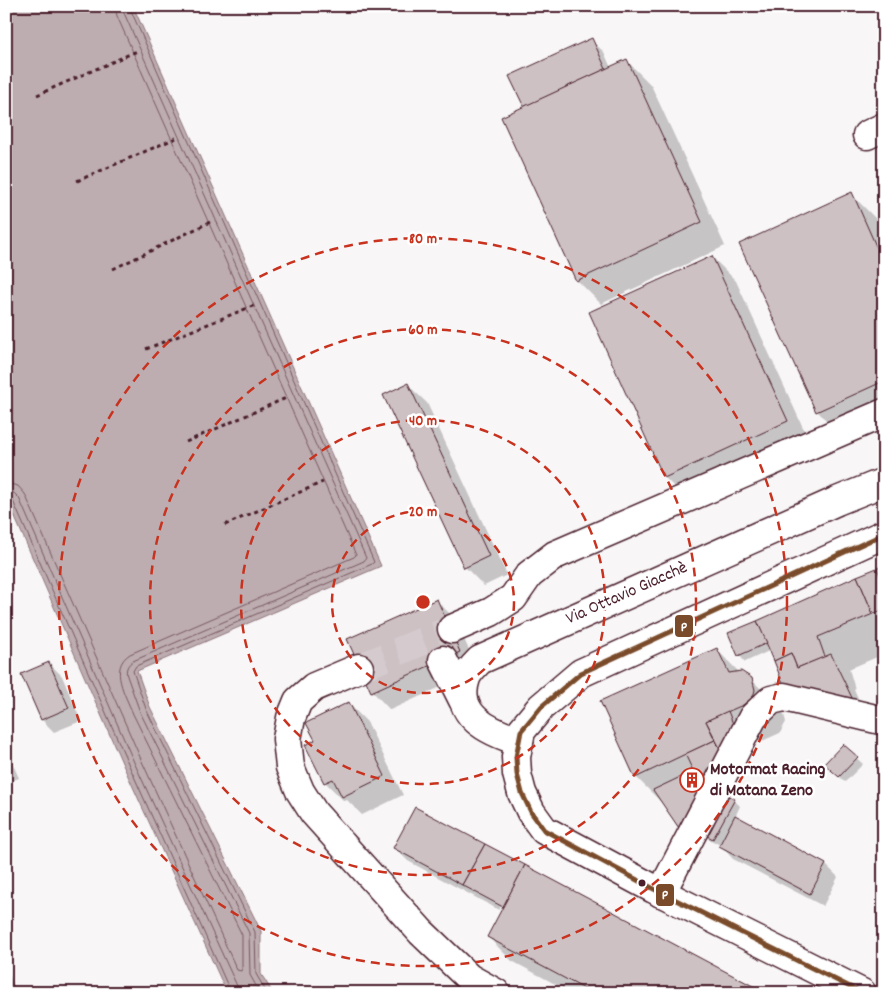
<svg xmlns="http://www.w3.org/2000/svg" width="890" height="999" viewBox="0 0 890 999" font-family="Dekko,sans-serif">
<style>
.water{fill:#bdadb0;stroke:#8f747b}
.shadow{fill:#0003}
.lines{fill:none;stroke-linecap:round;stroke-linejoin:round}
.shore{stroke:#785860;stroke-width:1}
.building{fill:#cdc1c4;stroke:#4a1f2b}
.minor-tunnel{stroke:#d5cbce;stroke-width:28;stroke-dasharray:28 14;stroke-linecap:butt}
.minor-casing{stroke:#4a1f2b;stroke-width:31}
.major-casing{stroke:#4a1f2b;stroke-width:31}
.path{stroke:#4a1f2b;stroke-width:3;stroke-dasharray:4 4;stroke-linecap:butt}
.minor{stroke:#fff;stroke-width:28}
.major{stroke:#fff;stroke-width:28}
.bus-1-casing{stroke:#fff;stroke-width:9}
.bus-1{stroke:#7a4b2a;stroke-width:5}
.ring{fill:none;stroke:#c8321e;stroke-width:2.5;stroke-dasharray:9 6}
.bus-dot{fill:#4a1f2b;stroke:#fff;stroke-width:2}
.labels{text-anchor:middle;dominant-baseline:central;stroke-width:5;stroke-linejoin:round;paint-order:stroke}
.street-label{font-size:18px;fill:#4a1f2b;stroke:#fff}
.poi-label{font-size:18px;font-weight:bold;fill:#4a1f2b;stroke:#fff;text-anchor:start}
.centre{fill:#c8321e;stroke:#fff;stroke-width:2.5}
.ring-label{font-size:15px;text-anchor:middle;font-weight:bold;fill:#c8321e;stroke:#fff;stroke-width:5;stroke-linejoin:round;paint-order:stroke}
.line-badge{stroke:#fff;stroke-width:2}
.badge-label{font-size:14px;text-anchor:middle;font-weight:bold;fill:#fff}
</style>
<rect width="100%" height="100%" fill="#f8f6f7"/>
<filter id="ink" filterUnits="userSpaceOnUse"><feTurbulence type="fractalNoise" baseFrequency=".02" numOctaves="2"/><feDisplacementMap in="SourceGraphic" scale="10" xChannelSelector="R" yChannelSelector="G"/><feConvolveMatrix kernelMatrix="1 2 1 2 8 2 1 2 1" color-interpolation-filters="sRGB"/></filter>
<g filter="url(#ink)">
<!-- water -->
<path class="water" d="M6,6H133L381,566L137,671L150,707L261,931V974L273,993H227L123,765L6,497Z"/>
<!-- shadow -->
<g class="shadow">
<path d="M591,40L604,52L611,68L627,61L651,85L725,246L601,304L577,280L525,108Z"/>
<path d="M851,194L875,218L884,237V415L841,435L817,411Z"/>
<path d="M712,257L736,281L811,445L689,501L665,478Z"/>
<path d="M408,385L427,403L507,575L484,586L465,567Z"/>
<path d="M884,567V654L849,669L855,689H854L865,714L771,650L745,662L739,655Z"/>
<path d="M436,600L455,619L478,670L390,710L372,691Z"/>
<path d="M717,650L740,673L751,679L783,711L786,722L780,733L738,752L737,755L746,772L667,808L636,777Z"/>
<path d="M49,663L62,676L81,721L54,732L42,720Z"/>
<path d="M348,703L367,722L403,795L362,815L347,800L344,801L325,782L317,740Z"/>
<path d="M843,746L863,764L845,782L826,764Z"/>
<path d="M6,749L19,778L6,783Z"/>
<path d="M734,800L740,806L735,817L826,865L838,877L823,906L733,859L720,845L704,836Z"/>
<path d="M416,808L763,993H572L512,961L488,937L524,869H521L499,910L408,861L395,848Z"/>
<path d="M6,966L17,993H6Z"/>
</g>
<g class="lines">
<!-- shore -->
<g class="shore">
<path d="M123,6L124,13L366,558L364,561L133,661C128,664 125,669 127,676L140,712L249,933L250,975L260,993"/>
<path d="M129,6L374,562L372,564L136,666L133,671L146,709L255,932L256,974L267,993"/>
<path d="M6,483L18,486L25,494L140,757L237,970L241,971L242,969V935L133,714C126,696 108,668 130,654L354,557L356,555L117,16L115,6"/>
<path d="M6,491L14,493L19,498L133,760L237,986L238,993"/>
<path d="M6,497L11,498L13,501L128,763L231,993"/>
</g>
</g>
<!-- building -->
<g class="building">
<path d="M592,38L606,69L524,107L509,76Z"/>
<path d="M627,59L702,222L576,281L501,117Z"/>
<path d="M852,192L884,264V381L816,412L739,244Z"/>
<path d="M712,256L788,421L664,478L589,312Z"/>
<path d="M408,383L489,556L464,568L383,395Z"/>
<path d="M884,565V586L877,568Z"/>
<path d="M877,568L884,586V609L873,614L857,576Z"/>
<path d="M857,576L873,614L818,637L825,657L797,668L791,653L774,661L757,621Z"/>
<path d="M437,599L460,652L371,692L347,639Z"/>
<path d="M757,621L767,643L738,656L728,633Z"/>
<path d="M717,648L729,673L741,671L752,678L755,690L753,697L743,705L706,721L715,740L635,778L600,701Z"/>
<path d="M791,653L797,668L831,654L854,702L785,689L774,661Z"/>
<path d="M49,662L69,708L41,720L21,674Z"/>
<path d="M349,702L385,776L342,797L333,779L324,783L305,745L315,740L306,723Z"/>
<path d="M728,711L738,737L725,758L706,721Z"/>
<path d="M715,740L725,758L681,831L653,790L693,771L685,754Z"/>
<path d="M843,744L858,757L839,777L824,764Z"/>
<path d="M719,790L735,799L713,839L696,830Z"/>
<path d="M415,807L485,844L462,885L393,848Z"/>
<path d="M735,815L826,864L810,894L719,846Z"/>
<path d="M485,844L525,865L503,907L462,885Z"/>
<path d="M525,865L766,993H592L487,937Z"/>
</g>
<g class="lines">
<!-- minor-tunnel -->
<path class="minor-tunnel" d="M359,668L452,629"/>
<!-- minor casing -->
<g class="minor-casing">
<g id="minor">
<path d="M867,135L884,127"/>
<path d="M452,629L491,612L513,598L529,575L555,555L884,413"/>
<path d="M443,660L463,700"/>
<path d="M359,668L314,687L298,701L291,718L287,739L290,767L300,791L314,813L421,932L469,978L496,993"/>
<path d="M519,741C490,732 453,716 466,678C468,672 475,665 480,660L837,501L884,482"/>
<path d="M661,893L753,717L771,700L784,697L884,721"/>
</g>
</g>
<!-- major casing -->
<g class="major-casing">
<path id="major" d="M862,993L654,889L544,830L531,812L522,793L517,774L516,757L521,731L541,707L581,673L884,534"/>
</g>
<!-- path -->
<g class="path">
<path d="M37,95L137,51"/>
<path d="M77,181L176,138"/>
<path d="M113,269L210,222"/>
<path d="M146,349L255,305"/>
<path d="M186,442L286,398"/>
<path d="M225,525L323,482"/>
</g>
<!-- minor -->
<use href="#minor" class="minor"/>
<!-- major -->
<use href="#major" class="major"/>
<!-- bus-1 casing -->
<g class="bus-1-casing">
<path id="bus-1" d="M862,993L654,889L544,830L531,812L522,793L517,774L516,757L521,731L541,707L581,673L884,534"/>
</g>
<!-- bus-1 -->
<use href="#bus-1" class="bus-1"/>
</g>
</g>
<!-- distance rings -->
<g class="ring">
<circle cx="423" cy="602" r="91"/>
<circle cx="423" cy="602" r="182"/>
<circle cx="423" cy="602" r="273"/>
<circle cx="423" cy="602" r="364"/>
</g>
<!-- icons -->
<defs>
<g id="building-ring" transform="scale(1.25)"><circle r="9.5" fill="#fff" stroke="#c8321e" stroke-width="1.5"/><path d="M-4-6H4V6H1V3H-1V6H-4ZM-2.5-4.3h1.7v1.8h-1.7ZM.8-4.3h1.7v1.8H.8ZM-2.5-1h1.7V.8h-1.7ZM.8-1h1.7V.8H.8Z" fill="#c8321e"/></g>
</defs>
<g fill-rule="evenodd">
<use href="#building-ring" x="692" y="780"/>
</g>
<!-- markers -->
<circle class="bus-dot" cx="642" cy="883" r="4.5"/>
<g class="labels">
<!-- street labels -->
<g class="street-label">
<text transform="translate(627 594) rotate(-24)">Via Ottavio Giacchè</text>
</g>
<!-- poi labels -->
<g class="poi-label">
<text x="710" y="770">Motormat Racing<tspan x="710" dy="21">di Matana Zeno</tspan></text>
</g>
</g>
<circle cx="423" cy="602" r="8" class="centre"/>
<g class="ring-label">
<text x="423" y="243">80 m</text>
<text x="423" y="334">60 m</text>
<text x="423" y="425">40 m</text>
<text x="423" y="516">20 m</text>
</g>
<g class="line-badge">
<rect x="674" y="614" width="20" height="24" rx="5" fill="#7a4b2a"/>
<rect x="655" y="883" width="20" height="24" rx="5" fill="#7a4b2a"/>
</g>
<g class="badge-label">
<text x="684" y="631">P</text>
<text x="665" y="899">P</text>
</g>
<!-- margin -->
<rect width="890" height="999" fill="none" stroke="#fff" stroke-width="25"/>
<rect x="12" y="12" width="865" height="974" fill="none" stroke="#4a1f2b" stroke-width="2" filter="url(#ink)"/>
</svg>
